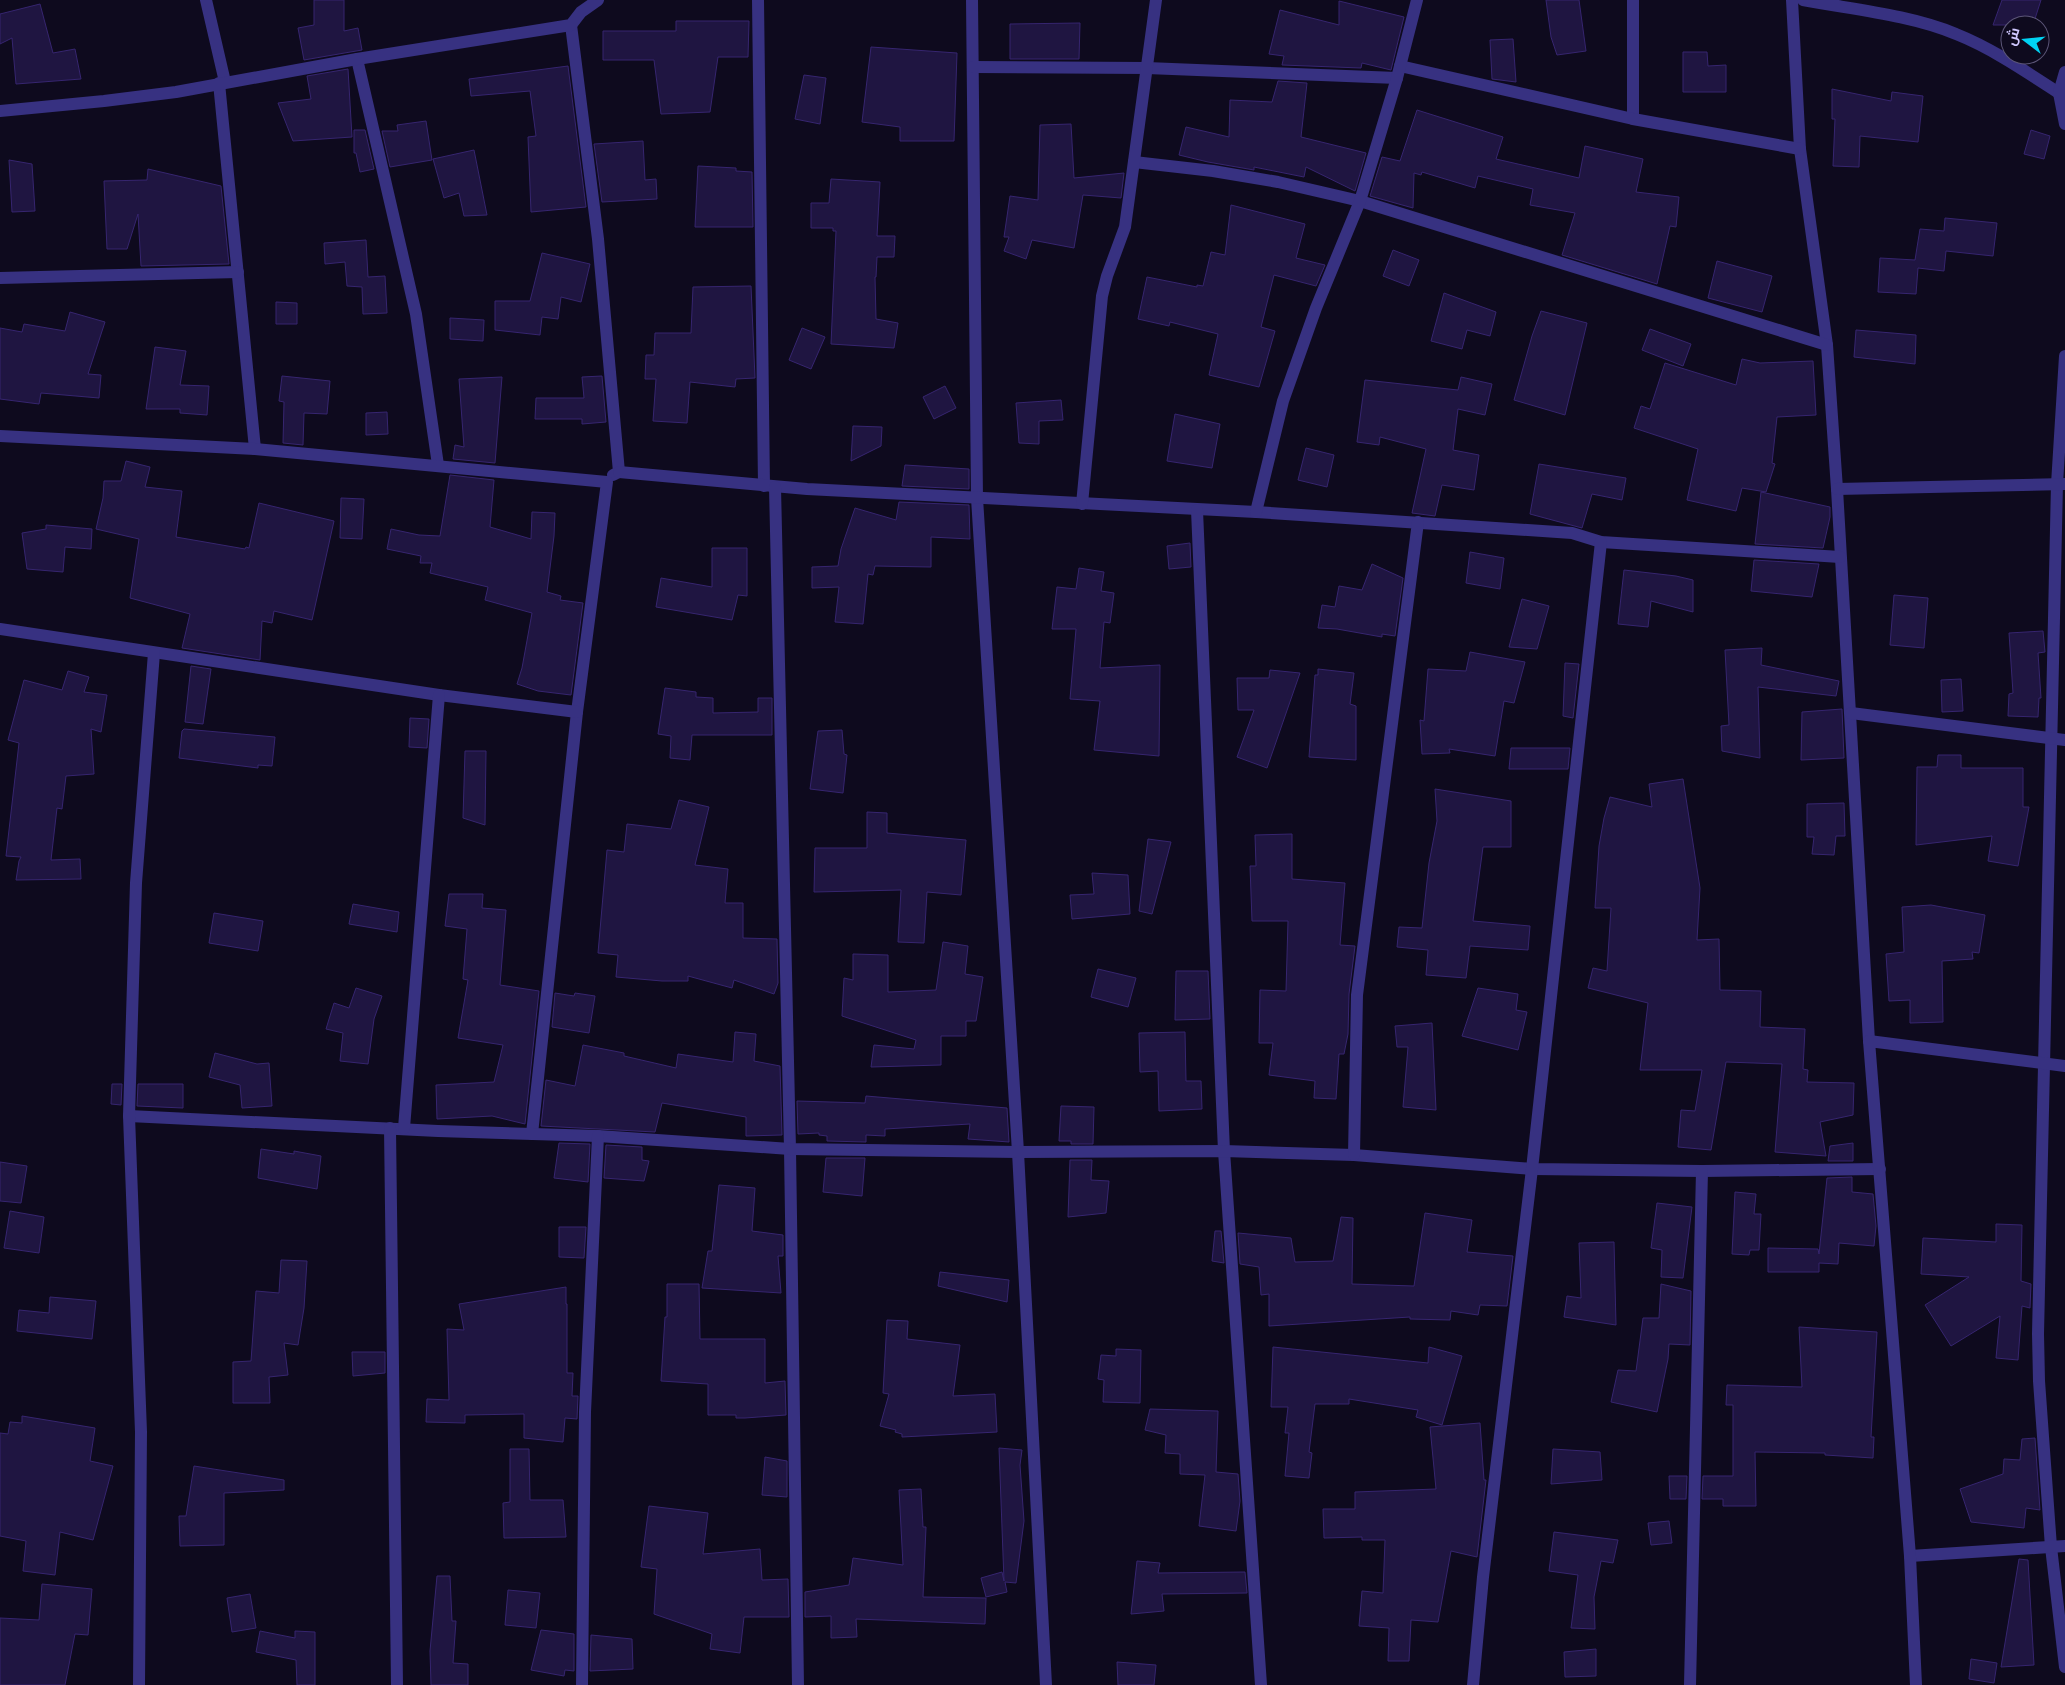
<svg xmlns="http://www.w3.org/2000/svg" width="2065" height="1685" viewBox="0 0 2065 1685" font-family="Barlow,Cairo,sans-serif">
<style>
.building{fill:#1f1541;stroke:#36256f}
.lines{fill:none;stroke-linecap:round;stroke-linejoin:round}
.street{stroke:#373181;stroke-width:12}
</style>
<rect width="100%" height="100%" fill="#0e0a1e"/>
<!-- building -->
<g class="building">
<path d="M314,0H344V31L358,28L362,50L304,60L298,28L314,25Z"/>
<path d="M1546,0H1579L1586,51L1557,55L1551,37Z"/>
<path d="M2002,0H2041L2033,25H1993Z"/>
<path d="M1339,1L1404,17L1391,70L1362,63L1361,68L1282,65L1284,56L1269,54L1280,10L1339,25Z"/>
<path d="M40,4L53,53L75,49L81,79L16,84L12,38L0,44V14Z"/>
<path d="M676,21H749L748,57H718L710,112L661,114L654,60H603V31H676Z"/>
<path d="M1080,23L1079,59H1010V24Z"/>
<path d="M1513,39L1516,82L1492,79L1490,40Z"/>
<path d="M871,47L957,53L954,141H900V127L862,122Z"/>
<path d="M1683,52H1707L1708,66L1726,65V92H1683Z"/>
<path d="M568,66L586,207L531,212L528,137L536,136L530,91L471,96L469,79Z"/>
<path d="M348,69L352,137L293,141L278,103L311,99L307,76Z"/>
<path d="M804,75L826,78L820,124L795,119Z"/>
<path d="M1278,81L1307,83L1301,137L1366,153L1355,191L1306,167L1304,177L1254,167V170L1208,162L1179,155L1186,127L1229,137L1230,100L1272,102Z"/>
<path d="M1832,89L1891,101L1892,92L1923,96L1918,142L1860,136L1859,167L1833,166L1835,119H1832Z"/>
<path d="M1417,110L1503,137L1496,159L1579,178L1585,146L1643,159L1636,192L1679,197L1676,227L1670,226L1657,284L1562,255L1575,213L1530,205L1533,189L1478,176L1475,188L1422,172L1421,175L1414,173L1413,208L1370,196L1382,157L1400,161Z"/>
<path d="M426,121L432,160L390,167L382,131H398L397,125Z"/>
<path d="M1071,124L1074,178L1124,173L1121,198L1083,195L1074,248L1032,240L1026,259L1004,251L1009,237H1004L1010,196L1038,200L1040,125Z"/>
<path d="M354,130H365L374,169L360,172L356,153H354Z"/>
<path d="M2031,130L2050,136L2044,159L2024,154Z"/>
<path d="M643,141L645,180L656,179L657,199L602,202L594,144Z"/>
<path d="M474,150L487,215L464,216L459,193L444,198L433,159Z"/>
<path d="M9,160L32,164L35,211L12,212Z"/>
<path d="M698,166L736,168V171L752,172L753,227H695Z"/>
<path d="M148,169L221,186L229,264L141,266L138,214L127,249H107L104,181L147,180Z"/>
<path d="M831,179L880,182L877,236H895L894,257H877L876,277H875L876,319L898,323L894,348L831,344L836,231H833V228H811V203H829Z"/>
<path d="M1231,205L1305,224L1296,258L1325,265L1316,286L1274,275L1261,327L1275,331L1259,387L1209,375L1218,334L1170,322L1169,326L1138,319L1147,277L1197,287V285L1203,286L1211,252L1225,255Z"/>
<path d="M1945,218L1997,223L1993,256L1946,251L1944,271L1918,268L1916,294L1878,292L1880,258L1915,260L1920,229L1944,231Z"/>
<path d="M366,240L368,277L385,276L387,313L363,314L362,287L347,286L345,262L325,264L324,243Z"/>
<path d="M1393,250L1419,260L1409,286L1383,276Z"/>
<path d="M542,253L590,264L581,302L561,297L558,319L542,317L540,335L495,330V301H530Z"/>
<path d="M1717,261L1772,276L1762,312L1708,298Z"/>
<path d="M751,286L755,378L736,379L735,387L690,382L687,423L653,421L656,379H645L646,355H654L655,333H691L693,287Z"/>
<path d="M1444,293L1496,312L1490,336L1467,330L1462,349L1431,341Z"/>
<path d="M276,302L297,303V324H276Z"/>
<path d="M1541,311L1587,323L1565,415L1514,400L1532,336Z"/>
<path d="M70,312L105,322L88,374L101,375L99,398L41,393L39,404L0,399V328L22,332L24,324L65,331Z"/>
<path d="M450,318L484,320L483,341L450,339Z"/>
<path d="M802,328L825,337L811,369L789,360Z"/>
<path d="M1650,329L1691,344L1683,366L1642,350Z"/>
<path d="M1856,330L1916,335L1915,364L1854,357Z"/>
<path d="M155,347L186,351L180,385L209,386L207,415L180,413V409H146Z"/>
<path d="M1742,359L1760,363L1813,361L1816,415L1777,417L1772,463L1775,464L1766,492L1742,488L1736,511L1687,500L1698,449L1634,428L1641,406L1650,409L1665,363L1736,385Z"/>
<path d="M282,376L330,381L327,414L304,413L303,445L283,443L284,402L279,401Z"/>
<path d="M602,376L606,422L582,424V419H535L536,398H584L582,377Z"/>
<path d="M502,377L495,463L453,459L455,445L464,447L459,379Z"/>
<path d="M1461,377L1492,384L1485,415L1458,409L1453,450L1479,455L1474,490L1442,485L1435,516L1412,513L1426,449L1380,437L1379,445L1357,442L1365,380L1458,390Z"/>
<path d="M945,386L956,408L934,419L923,397Z"/>
<path d="M1061,400L1063,420L1039,421V444L1019,443L1016,403Z"/>
<path d="M387,412L388,434L366,435V413Z"/>
<path d="M1175,414L1220,424L1212,468L1167,461Z"/>
<path d="M853,426L882,427L881,446L851,461Z"/>
<path d="M1306,448L1334,455L1327,487L1298,480Z"/>
<path d="M126,461L150,467L145,487L182,491L176,537L245,549L246,547L249,548L259,503L334,521L312,620L274,611L272,623L262,621L260,660L182,648L190,614L130,598L139,539L96,529L103,498L104,481H121Z"/>
<path d="M1539,464L1626,478L1622,500L1592,494L1582,528L1530,514Z"/>
<path d="M905,465L969,469V489L902,486Z"/>
<path d="M450,475L494,480L490,527L531,539L532,512L555,513L554,536L547,592L561,596L560,600L583,603L571,695L538,691L517,684L522,668L532,613L485,600L488,587L430,573L432,563H420L421,556L387,549L391,529L419,535L440,536Z"/>
<path d="M1761,492L1830,507V517L1823,548L1755,544Z"/>
<path d="M341,498L364,499L362,539L340,538Z"/>
<path d="M899,502L969,505L970,539L931,537V567L875,566L873,575L868,574L863,624L835,622L839,587L812,588V567L838,566L841,549L855,508L896,520Z"/>
<path d="M46,525L92,529L91,549L65,547L63,572L27,569L22,533L46,529Z"/>
<path d="M1190,543L1191,567L1169,569L1167,546Z"/>
<path d="M712,548H747V596L738,595L732,620L656,607L661,578L712,587Z"/>
<path d="M1470,552L1504,558L1500,589L1466,583Z"/>
<path d="M1754,560L1819,564L1812,597L1751,591Z"/>
<path d="M1372,564L1403,578L1395,636L1382,634V637L1337,629L1318,628L1322,605L1335,607L1339,586L1362,590Z"/>
<path d="M1079,568L1104,572L1101,591L1114,593L1110,623L1104,622L1100,668L1160,665L1159,756L1094,750L1100,701L1070,699L1076,629H1052L1057,587L1076,589Z"/>
<path d="M1624,570L1676,576L1693,580V612L1651,601L1648,627L1618,624Z"/>
<path d="M1894,595L1928,598L1924,648L1890,645Z"/>
<path d="M1522,599L1549,606L1537,649L1509,647Z"/>
<path d="M2043,631L2045,652L2038,653L2041,698H2039L2038,717L2008,716L2009,694L2013,693L2009,633Z"/>
<path d="M1762,648L1761,665L1839,681L1836,696L1758,687L1760,758L1722,751L1721,726L1729,725L1725,650Z"/>
<path d="M1470,652L1525,662L1514,703L1504,701L1495,756L1449,749L1450,753L1422,754L1420,720L1424,721L1428,669L1466,671Z"/>
<path d="M1565,663L1579,664L1573,718L1563,716Z"/>
<path d="M191,666L211,669L203,724L185,722Z"/>
<path d="M1318,669L1354,673L1350,704L1356,706V760L1309,757L1315,675H1318Z"/>
<path d="M1270,670L1300,673L1267,768L1237,757L1254,710H1238L1237,678H1269Z"/>
<path d="M68,671L89,677L84,692L107,695L101,732L91,729L94,774L66,776L62,809L57,808L51,860L80,859L81,879L16,880L19,861L21,857L6,856L19,743L8,740L24,680L62,690Z"/>
<path d="M1961,679L1963,711L1942,712L1941,680Z"/>
<path d="M665,688L696,692V697L713,698V713L758,712V698H772V735H692L690,760L670,758L671,736L658,734Z"/>
<path d="M1842,709L1844,758L1801,760L1802,712Z"/>
<path d="M410,718L429,719L427,748L409,747Z"/>
<path d="M184,729L275,737L272,766L258,765V768L179,758L182,731Z"/>
<path d="M842,730L844,754L847,755L843,793L810,789L818,731Z"/>
<path d="M1511,748H1570L1568,769H1509Z"/>
<path d="M465,751H486L485,825L463,818Z"/>
<path d="M1938,755H1961V768H2023V807H2029L2018,866L1988,861L1992,836L1916,845L1917,767H1937Z"/>
<path d="M1683,779L1700,888L1697,940L1719,939L1720,990L1761,991L1760,1027L1805,1029L1803,1069L1808,1070L1807,1082L1854,1083L1853,1115L1820,1122L1826,1156L1775,1152L1782,1064L1726,1062L1711,1150L1678,1147L1681,1110L1695,1111L1702,1070H1640L1648,1003L1588,988L1593,968L1607,971L1611,908H1595L1599,846L1604,818L1610,797L1652,807L1649,784Z"/>
<path d="M1435,789L1511,801V847H1483L1473,921L1530,926L1528,950L1470,946L1466,978L1426,975L1428,950L1397,947L1399,927L1422,928L1429,863L1437,821Z"/>
<path d="M679,800L709,807L695,865L728,869L725,903H743V938L777,939L778,983L774,994L734,980L732,988L688,976V981H662L616,977L618,955L598,953L607,850L624,852L627,824L671,829Z"/>
<path d="M1844,803L1845,836H1836L1834,855L1812,854L1814,837H1807V804Z"/>
<path d="M867,812L887,813V833L966,840L961,895L927,892L924,943L898,942L901,890L814,892L815,848H867Z"/>
<path d="M1292,834V879L1345,883L1340,945L1355,946L1349,994L1348,1034L1344,1054H1339L1336,1099L1314,1098L1315,1081L1269,1075L1273,1043H1259L1260,990L1286,991L1288,921H1252L1250,866H1256L1255,835Z"/>
<path d="M1148,839L1171,842L1152,914L1139,911Z"/>
<path d="M1092,873L1128,875L1130,914L1072,919L1070,895L1094,894Z"/>
<path d="M449,894H483L482,908L506,910L500,985L539,991L525,1124L492,1116L437,1119L436,1085L494,1082L503,1045L458,1038L468,980L463,979L467,929L445,926Z"/>
<path d="M353,904L399,912L397,932L349,924Z"/>
<path d="M1931,905L1985,915L1979,953L1972,952L1973,959L1942,961L1943,1022L1910,1023V1000L1889,1001L1886,954L1904,952L1902,907Z"/>
<path d="M214,913L263,921L258,951L209,943Z"/>
<path d="M943,942L968,946L965,974L983,977L976,1021H966V1036H941V1065L871,1067L874,1045L914,1049L916,1040L842,1016L844,978L853,980V954L888,955V992L936,990Z"/>
<path d="M1098,969L1136,978L1128,1007L1091,997Z"/>
<path d="M1176,971H1208L1210,1019L1175,1020Z"/>
<path d="M356,988L382,996L374,1019L368,1064L340,1061L343,1033L326,1029L334,1003L349,1008Z"/>
<path d="M1478,988L1518,994L1516,1010L1527,1012L1518,1050L1462,1036Z"/>
<path d="M555,993L574,996L575,993L595,996L589,1033L552,1027Z"/>
<path d="M1432,1023L1436,1110L1403,1107L1408,1047H1397L1395,1026Z"/>
<path d="M735,1032L756,1034L754,1061L780,1066L782,1135L746,1136V1117L662,1103L655,1132L541,1126L546,1080L575,1086L583,1045L624,1053V1056L676,1068L678,1054L733,1062Z"/>
<path d="M1185,1032L1186,1081H1201L1202,1109L1159,1111L1158,1071L1140,1072L1139,1033Z"/>
<path d="M215,1053L257,1064L269,1063L272,1106L242,1108L240,1085L209,1077Z"/>
<path d="M112,1084H122L121,1105L111,1104Z"/>
<path d="M138,1084H183V1108L137,1106Z"/>
<path d="M866,1096L1007,1108L1009,1142L968,1139L970,1124L885,1129V1136L866,1135V1142L827,1141V1136L819,1135V1133L798,1134L797,1101L865,1103Z"/>
<path d="M1061,1106L1094,1107L1093,1144H1071V1141H1059Z"/>
<path d="M559,1143L590,1144L588,1182L554,1178Z"/>
<path d="M1853,1143V1161H1828L1830,1146Z"/>
<path d="M606,1145L642,1147V1160L649,1161L644,1181L604,1178Z"/>
<path d="M261,1149L294,1154V1151L321,1156L317,1189L258,1178Z"/>
<path d="M826,1158H865L862,1196L823,1192Z"/>
<path d="M1070,1160H1092L1091,1180L1109,1181L1106,1213L1068,1217Z"/>
<path d="M0,1162L27,1166L21,1203L0,1201Z"/>
<path d="M1852,1177V1192L1873,1194L1876,1226L1874,1246L1839,1243L1838,1264L1819,1263V1272H1768V1248L1818,1249L1819,1254L1827,1178Z"/>
<path d="M719,1185L755,1188L752,1231L783,1235V1256H778L781,1293L702,1288L708,1251H712Z"/>
<path d="M1735,1192L1756,1194L1754,1214H1761L1759,1250H1750L1749,1255L1732,1254Z"/>
<path d="M1657,1203L1692,1207L1683,1278L1661,1277L1662,1250L1651,1248Z"/>
<path d="M10,1211L44,1217L39,1253L4,1248Z"/>
<path d="M1425,1213L1472,1220L1467,1252L1513,1256L1507,1306L1480,1305L1478,1315L1451,1311L1450,1320L1410,1319V1317L1269,1326V1294L1261,1295L1259,1267L1240,1264L1238,1233L1291,1238L1295,1262L1333,1261L1341,1217L1353,1218L1352,1284L1414,1286Z"/>
<path d="M1996,1224L2022,1225L2021,1281L2031,1284L2030,1308L2022,1306L2018,1360L1996,1358L2000,1316L1951,1346L1925,1305L1969,1277L1921,1274L1923,1238L1996,1242Z"/>
<path d="M559,1227H586L584,1258L559,1257Z"/>
<path d="M1215,1231H1221L1224,1263L1212,1261Z"/>
<path d="M1614,1242L1616,1325L1564,1317L1567,1296L1581,1298L1579,1243Z"/>
<path d="M281,1260L307,1261L304,1308L298,1345L284,1343L288,1375L269,1377L270,1403H233V1362L251,1361L256,1291L279,1293Z"/>
<path d="M940,1272L1009,1280L1007,1302L938,1286Z"/>
<path d="M667,1284H699L700,1339H765V1383L785,1381L786,1415L745,1418H736V1415H708V1384L661,1381L665,1317H667Z"/>
<path d="M1661,1284L1691,1291L1690,1345L1669,1344L1668,1359L1657,1412L1611,1402L1618,1370L1636,1371L1643,1318H1659Z"/>
<path d="M566,1287V1304H567V1373H573L572,1396H578L577,1419L565,1418L563,1442L524,1438V1414L465,1415V1423L426,1422L427,1399L449,1400L447,1329L464,1330L459,1304Z"/>
<path d="M50,1297L96,1301L92,1339L17,1331L19,1310L49,1313Z"/>
<path d="M887,1320L908,1321L907,1339L960,1345L953,1396L995,1394L997,1432L902,1437V1434L895,1432L896,1430L880,1426L889,1394L883,1393Z"/>
<path d="M1799,1327L1877,1332L1871,1437H1874L1873,1458L1825,1455V1453L1755,1452L1756,1506H1723V1499H1702L1703,1476H1733V1405H1726L1727,1385L1802,1387Z"/>
<path d="M1273,1347L1428,1363L1429,1347L1462,1356L1442,1425L1416,1417L1418,1410L1349,1399V1404H1315L1309,1452L1312,1453L1309,1478L1285,1476L1289,1433H1285L1288,1407H1271Z"/>
<path d="M1116,1349L1141,1350L1140,1403L1103,1402L1104,1380L1098,1379L1101,1355L1116,1356Z"/>
<path d="M352,1352H385V1373L353,1376Z"/>
<path d="M1150,1409L1218,1411L1216,1472L1238,1474L1240,1501L1236,1531L1199,1526L1205,1475L1180,1474V1454L1165,1453L1166,1435L1145,1430Z"/>
<path d="M22,1416L95,1428L90,1461L113,1466L93,1540L60,1532L55,1575L23,1571L26,1541L0,1536V1433L8,1434L10,1422L22,1423Z"/>
<path d="M1480,1423L1484,1480H1486L1477,1557L1451,1551L1438,1622L1411,1620L1409,1661H1388L1389,1628L1359,1626L1362,1591L1383,1593L1385,1540H1362V1537L1324,1538L1323,1509H1355V1492L1436,1489L1430,1427Z"/>
<path d="M2035,1438L2040,1510L2026,1508L2024,1528L1971,1522L1960,1489L2003,1474L2004,1459L2020,1460L2022,1439Z"/>
<path d="M999,1448L1022,1450L1020,1465L1024,1521L1016,1583L1005,1582L1007,1592L986,1597L981,1578L1002,1572L1004,1581Z"/>
<path d="M510,1449H529L530,1500H563L566,1537L504,1538L503,1503L510,1502Z"/>
<path d="M1553,1449L1600,1452L1602,1480L1551,1484Z"/>
<path d="M765,1457L787,1461V1497L762,1495Z"/>
<path d="M194,1466L284,1480V1490L224,1493V1545L180,1546L179,1516H186Z"/>
<path d="M1669,1476H1687L1686,1499H1670Z"/>
<path d="M921,1489L923,1527H926L923,1597L986,1598L985,1624L856,1619L857,1637L831,1638V1616L805,1617V1592L849,1585L853,1558L903,1565L899,1490Z"/>
<path d="M649,1506L708,1513L703,1554L760,1549L762,1580L788,1579L789,1617H744L740,1653L710,1649L712,1634L654,1614L657,1569L641,1567Z"/>
<path d="M1669,1521L1672,1543L1651,1545L1648,1523Z"/>
<path d="M1554,1532L1618,1540L1613,1563L1601,1561L1594,1597L1595,1629L1571,1628L1578,1575L1549,1571Z"/>
<path d="M2019,1559L2028,1560L2034,1665L2001,1667Z"/>
<path d="M1137,1561L1160,1563L1158,1573L1245,1572L1247,1593L1162,1594L1164,1611L1131,1614Z"/>
<path d="M437,1576H450L452,1621H456L453,1663L468,1664V1685H431L430,1651Z"/>
<path d="M42,1584L92,1589L88,1635L75,1634L65,1685H0V1618L39,1620Z"/>
<path d="M508,1590L540,1593L536,1628L505,1625Z"/>
<path d="M250,1594L256,1628L232,1632L227,1598Z"/>
<path d="M541,1630L574,1634V1671L565,1670L564,1676L531,1670Z"/>
<path d="M260,1631L295,1638V1631L315,1632V1685H297L296,1660L256,1652Z"/>
<path d="M591,1635L632,1639L633,1669L590,1671Z"/>
<path d="M1596,1649V1676L1565,1677L1564,1652Z"/>
<path d="M1971,1659L1997,1663L1994,1683L1969,1679Z"/>
<path d="M1117,1662L1156,1665L1154,1685H1118Z"/>
</g>
<g class="lines">
<!-- street -->
<g class="street">
<path d="M206,0L225,82"/>
<path d="M758,0L764,486"/>
<path d="M972,0L977,498L1018,1152L1046,1685"/>
<path d="M1633,0V119"/>
<path d="M1792,0L1800,149L1827,345L1837,489L1869,1041"/>
<path d="M1803,0C1850,9 1912,15 1956,34C1994,49 2031,75 2065,97"/>
<path d="M571,25L598,239L619,472L613,475"/>
<path d="M357,59L416,314L438,465"/>
<path d="M1400,66L1633,119L1800,149"/>
<path d="M973,67L1147,68L1397,78"/>
<path d="M2065,72L2059,93L2065,124"/>
<path d="M219,83L255,449"/>
<path d="M0,111L104,101L176,92L357,59L571,25L581,12L598,0"/>
<path d="M1134,162L1213,171L1278,182L1360,201L1827,345"/>
<path d="M0,278L238,272"/>
<path d="M2065,356L2057,484L2038,1334L2039,1381L2051,1547L2065,1667"/>
<path d="M0,436L255,449L607,482L577,712L532,1134"/>
<path d="M619,472L807,489L1256,512L1572,533L1601,542L1840,557"/>
<path d="M775,487L790,1149L798,1685"/>
<path d="M1837,489L2065,484"/>
<path d="M1082,504L1102,296L1107,276L1125,227L1156,0"/>
<path d="M1197,510L1224,1151L1261,1685"/>
<path d="M1256,512L1283,401L1316,308L1360,201L1397,78L1417,0"/>
<path d="M0,629L439,695L577,712"/>
<path d="M1851,713L2065,740"/>
<path d="M129,1116L438,1131L598,1136L790,1149L1018,1152L1224,1151L1354,1155L1532,1169L1702,1171L1880,1169"/>
<path d="M390,1128L397,1685"/>
<path d="M404,1128L439,695"/>
<path d="M1354,1155L1357,995L1418,522"/>
<path d="M1910,1556L2065,1546"/>
<path d="M139,1685L141,1432L129,1116L136,883L154,653"/>
<path d="M582,1685L585,1412L598,1136"/>
<path d="M1473,1685L1483,1577L1532,1169L1601,542"/>
<path d="M1690,1685L1702,1171"/>
<path d="M1916,1685L1910,1556L1869,1041L2065,1066"/>
</g>
</g>
<!-- north arrow -->
<g transform="translate(2025 40) rotate(286)"><circle r="24" fill="#0e0a1e" stroke="#5c5678"/>
<path d="M0-4L9 19L0 12L-9 19Z" fill="#00d2f3"/>
<text y="-8" font-size="14" font-weight="bold" text-anchor="middle" fill="#d0c8ff">ش</text>
</g>
</svg>
